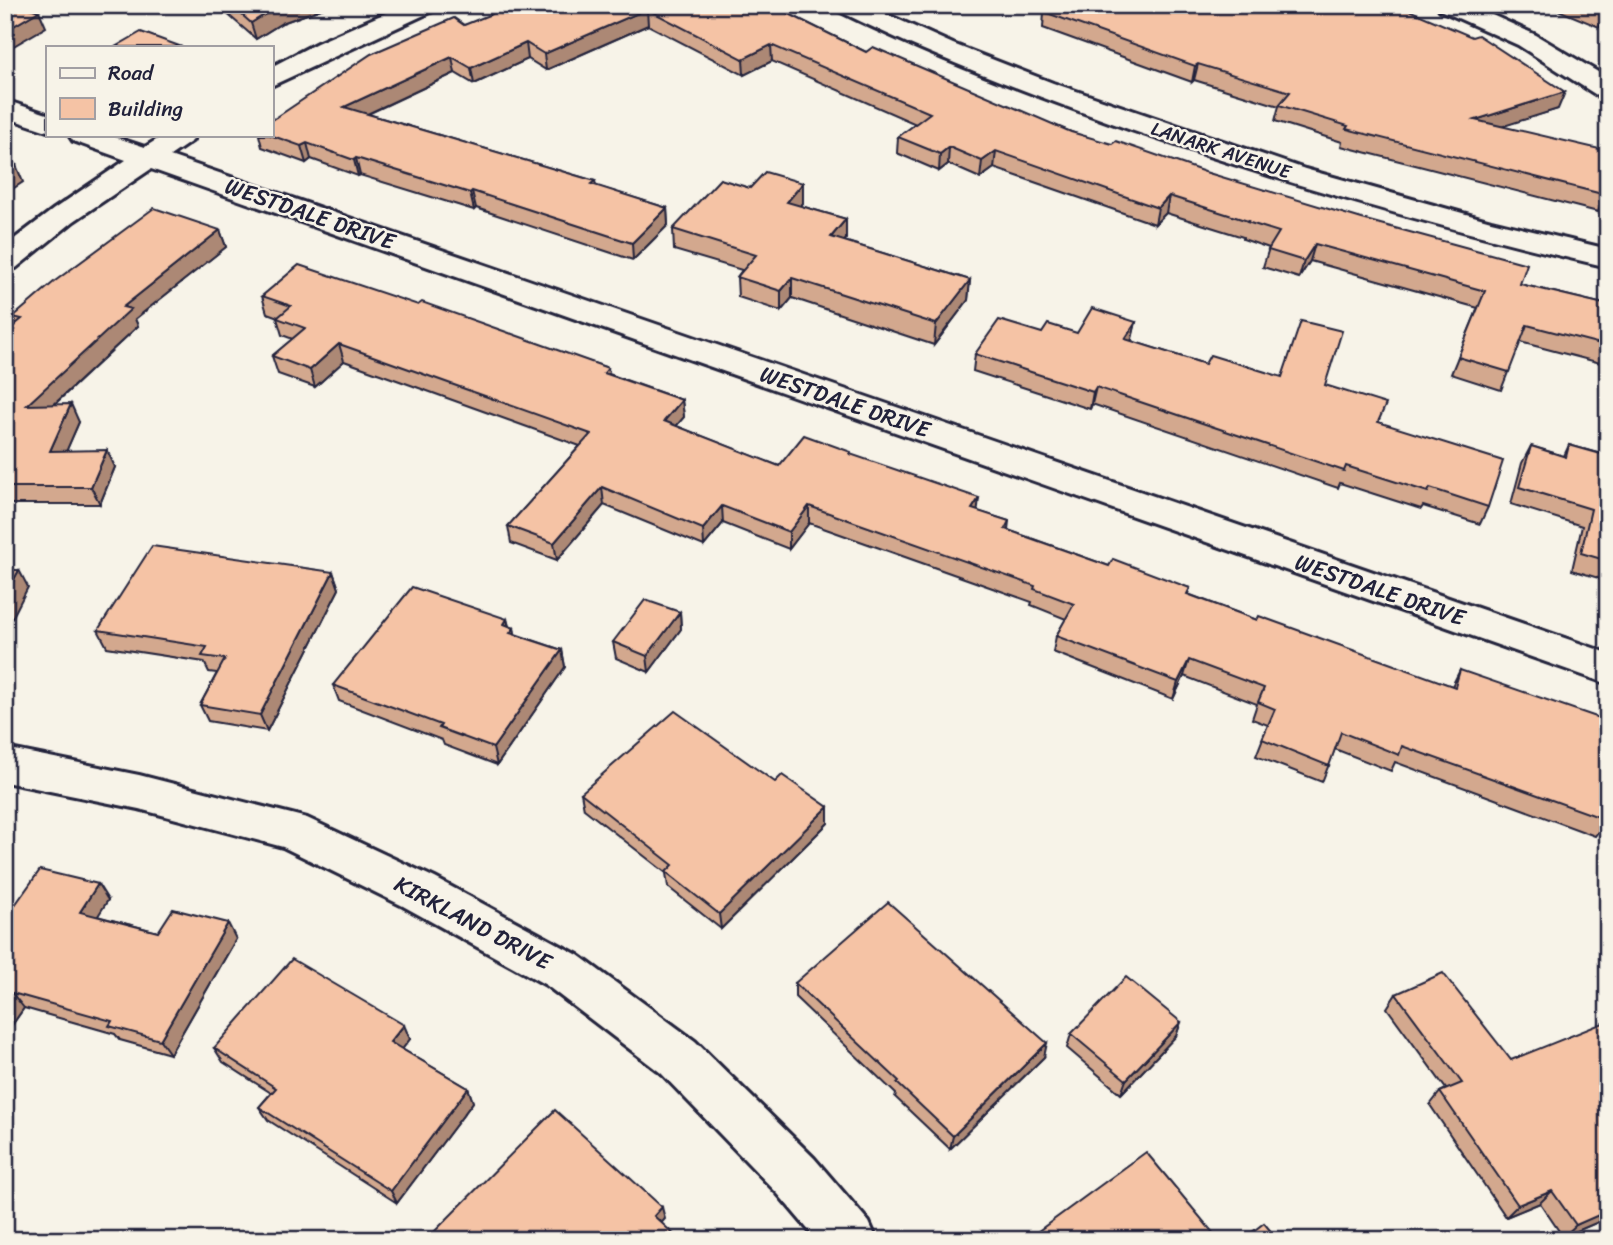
<svg xmlns="http://www.w3.org/2000/svg" width="1613" height="1245" viewBox="0 0 1613 1245" font-family="Sriracha,sans-serif">
<style>
.lines{fill:none;stroke-linecap:round;stroke-linejoin:round}
.minor-casing{stroke:#22223b;stroke-width:6}
.minor{fill:#f7f3e8;fill-rule:evenodd}
.wall{fill:#d3a88e;stroke:#22223b;stroke-width:2}
.shaded-wall{fill:#ac8874;stroke:#22223b;stroke-width:2}
.building{fill:#f5c3a5;stroke:#22223b;stroke-width:2}
.labels{text-anchor:middle;dominant-baseline:central;stroke-width:5;stroke-linejoin:round;paint-order:stroke}
.far-street-label{font-size:19px;fill:#22223b;stroke:#f7f3e8}
.street-label{font-size:23px;fill:#22223b;stroke:#f7f3e8}
</style>
<rect width="100%" height="100%" fill="#f7f3e8"/>
<filter id="ink" filterUnits="userSpaceOnUse"><feTurbulence type="fractalNoise" baseFrequency=".0143" numOctaves="2"/><feDisplacementMap in="SourceGraphic" scale="14" xChannelSelector="R" yChannelSelector="G"/><feConvolveMatrix kernelMatrix="1 2 1 2 8 2 1 2 1" color-interpolation-filters="sRGB"/></filter>
<g filter="url(#ink)">
<g class="lines">
<!-- minor casing -->
<g class="minor-casing">
<g id="minor">
<path d="M404,5H438L435,10L271,86V67L317,43Z"/>
<path d="M834,5H866L953,44L1053,83L1305,169L1491,221L1608,249V267C1446,230 1287,184 1131,130C1031,94 932,57 837,10Z"/>
<path d="M1437,5H1470L1536,35L1608,78V98L1598,96L1518,45L1440,10Z"/>
<path d="M5,100L47,114V131L5,117Z"/>
<path d="M69,135H109L145,147L164,135H196L192,141L170,156L1608,653V684L151,169L74,221L16,268L5,270V246L54,209L126,160L73,141Z"/>
<path d="M5,748L139,775L307,818L435,878L578,955L695,1041L814,1158L869,1222L877,1240H817L778,1194L661,1073L546,985L403,906L283,847L139,809L5,782Z"/>
</g>
</g>
<!-- minor -->
<use href="#minor" class="minor"/>
</g>
<!-- wall -->
<g class="wall">
<path d="M217,5H332L282,23L256,39Z"/>
<path d="M771,5L866,52L1071,132L1520,284L1608,305V365L1520,342L1501,390L1451,374L1478,308L1310,261L1299,278L1263,267L1269,248L1243,239V237L1166,213L1155,224L994,168L980,178L948,164L939,171L897,153L898,137L916,124L772,61L744,75L648,25L546,70L528,59L474,84L455,73L368,114L595,181L596,186L667,208L668,225L633,260L476,208L474,210L360,175L358,176L311,159L306,163L262,147L259,135H271L464,25L525,14Z"/>
<path d="M1546,5H1608V23L1607,22L1599,27Z"/>
<path d="M1044,12L1558,109L1502,126L1606,195L1598,212L1341,146L1342,142L1275,121L1279,106L1194,80L1192,82L1043,28Z"/>
<path d="M803,183V203L801,206L846,219V239L844,241L970,280L968,300L934,345L792,298L781,311L738,297L737,277L742,270L674,250L673,229L750,188Z"/>
<path d="M220,230L226,247L135,319L138,326L54,405L79,422L66,451L115,467L100,504H5V333L16,324L13,317Z"/>
<path d="M262,296L418,305L608,368L609,374L682,400L684,417L676,426L779,466L851,455L977,511L1009,521L1008,530L1109,566L1190,588L1188,594L1257,620L1452,686L1460,670L1607,820L1595,836L1395,762L1391,771L1335,749L1322,782L1256,756L1268,725L1252,719L1257,704L1184,676L1173,699L1053,652L1056,636L1066,619L1031,605L1032,602L809,523L789,549L723,523L704,546L604,505L557,560L511,543L508,526L580,446L344,361L315,387L278,374L272,356L293,339L282,335L277,318L278,317L267,313Z"/>
<path d="M1136,322L1131,341L1205,364L1325,385L1379,422L1488,507L1480,524L1423,506L1421,509L1340,483L1338,488L1092,404L1090,409L973,371L975,354L1042,333H1077Z"/>
<path d="M1569,445L1608,456V581L1572,570L1582,526L1511,504L1522,463L1531,446L1564,456Z"/>
<path d="M333,572L339,589L267,731L208,721L200,705L217,673L209,672L204,662L107,647L98,630Z"/>
<path d="M680,612L681,629L649,672L616,658L613,642Z"/>
<path d="M507,619L509,626L514,628L515,634L562,650L565,667L497,765L444,745L442,740L339,701L333,685Z"/>
<path d="M775,782L828,807V823L721,929L668,887L666,873L584,809L581,793Z"/>
<path d="M108,900L97,916L158,932L236,939L170,1054L120,1040L115,1034L24,1008L5,1035V919Z"/>
<path d="M795,983L1044,1057L950,1149L895,1097L896,1094L795,997Z"/>
<path d="M1396,994L1603,1220L1563,1237L1540,1203L1506,1217L1430,1105L1440,1092L1446,1089L1387,1008Z"/>
<path d="M1181,1022L1176,1036L1121,1094L1067,1048L1071,1034Z"/>
<path d="M410,1039L402,1049L468,1088L473,1102L397,1203L268,1120L259,1107L271,1093L223,1062L214,1048Z"/>
<path d="M1037,1232L1219,1240H1034Z"/>
</g>
<!-- shaded-wall -->
<g class="shaded-wall">
<path d="M282,5H332L282,23L256,39L251,23L277,7Z"/>
<path d="M647,9L648,25L546,70L544,54Z"/>
<path d="M1608,10L1607,22L1599,27L1605,11Z"/>
<path d="M39,11L46,27L5,51V31Z"/>
<path d="M526,43L528,59L474,84L471,68Z"/>
<path d="M771,45L772,61L744,75L743,59Z"/>
<path d="M452,57L455,73L348,123L344,107Z"/>
<path d="M1198,64L1194,80L1192,82L1195,66Z"/>
<path d="M1565,92L1558,109L1469,137L1475,120Z"/>
<path d="M307,143L311,159L306,163L301,146Z"/>
<path d="M949,147L948,164L939,171L940,154Z"/>
<path d="M996,151L994,168L980,178L982,161Z"/>
<path d="M356,158L360,175L358,176L354,160Z"/>
<path d="M16,165L23,182L5,194V172Z"/>
<path d="M803,183V203L787,222V202Z"/>
<path d="M472,191L476,208L474,210L470,193Z"/>
<path d="M1169,196L1166,213L1155,224L1158,208Z"/>
<path d="M667,208L668,225L633,260L632,243Z"/>
<path d="M846,219V239L831,257V237Z"/>
<path d="M220,230L226,247L135,319L138,326L35,422L27,405L123,307Z"/>
<path d="M1315,244L1310,261L1299,278L1304,261Z"/>
<path d="M792,278V298L781,311V291Z"/>
<path d="M970,280L968,300L934,345L936,324Z"/>
<path d="M1136,322L1132,339L1122,356L1125,339Z"/>
<path d="M339,344L344,361L315,387L310,370Z"/>
<path d="M1096,387L1092,404L1090,409L1093,392Z"/>
<path d="M682,400L684,417L665,439L664,421Z"/>
<path d="M71,404L79,422L59,468L50,451Z"/>
<path d="M107,450L115,467L100,504L91,487Z"/>
<path d="M602,487L604,505L557,560L554,543Z"/>
<path d="M979,498L977,515L972,509Z"/>
<path d="M722,506L723,523L704,546L703,529Z"/>
<path d="M809,506V523L789,549V532Z"/>
<path d="M19,570L28,587L5,632V596Z"/>
<path d="M333,572L339,589L267,731L260,715Z"/>
<path d="M680,612L681,629L649,672L647,656Z"/>
<path d="M507,619L510,633L514,628L517,645L504,624Z"/>
<path d="M562,650L565,667L497,765L493,748Z"/>
<path d="M1189,660L1184,676L1173,699L1178,682Z"/>
<path d="M828,807V823L721,929L719,914Z"/>
<path d="M98,884L108,900L91,927L80,912Z"/>
<path d="M228,923L236,939L170,1054L160,1040Z"/>
<path d="M12,993L24,1008L5,1035V1002Z"/>
<path d="M1181,1022L1176,1036L1121,1094L1126,1080Z"/>
<path d="M404,1025L410,1039L397,1056L390,1042Z"/>
<path d="M1047,1043L1044,1057L950,1149L953,1136Z"/>
<path d="M468,1088L473,1102L397,1203L391,1191Z"/>
<path d="M1552,1191L1540,1203L1506,1217L1518,1205Z"/>
<path d="M662,1207L665,1219L656,1229L654,1216Z"/>
<path d="M1608,1208V1215L1603,1220L1563,1237L1576,1225Z"/>
</g>
<!-- building -->
<g class="building">
<path d="M5,5H20L39,11L5,31Z"/>
<path d="M231,5H282L277,7L251,23Z"/>
<path d="M545,5H771L866,52L873,47L1071,132L1112,144L1116,141L1205,172L1362,219L1527,264L1520,284L1608,305V346L1527,325L1509,372L1458,357L1485,291L1315,244L1304,261L1268,250L1279,232L1247,222L1248,221L1169,196L1158,208L996,151L982,161L949,147L940,154L898,137L930,113L771,45L743,59L647,9L544,54L526,43L471,68L452,57L344,107L595,181L591,184L667,208L632,243L472,191L470,193L356,158L354,160L307,143L301,146L270,135H271V121L371,54L454,18L464,25L511,6L525,14Z"/>
<path d="M1055,5H1397L1472,37L1478,35L1565,92L1475,120L1608,151V187L1606,195L1346,129L1348,126L1279,105L1290,92L1198,64L1195,66L1044,12Z"/>
<path d="M1591,5H1608V10L1605,11Z"/>
<path d="M141,32L182,47H115Z"/>
<path d="M5,161L16,165L5,172Z"/>
<path d="M765,172L803,183L787,202L846,219L831,237L970,280L936,324L792,278L781,291L737,277L756,255L673,229L720,179L750,188Z"/>
<path d="M154,208L220,230L123,307L131,309L27,405L71,404L50,451L107,450L91,487H5V333L22,319L13,317L55,281Z"/>
<path d="M299,265L418,305L422,302L608,368L604,373L682,400L664,421L779,466L804,435L851,452L850,454L979,498L972,509L1009,521L1005,529L1109,566L1113,559L1190,588L1187,594L1257,620L1259,616L1455,687L1460,670L1608,721V814L1607,820L1402,746L1399,755L1341,732L1329,766L1262,739L1275,709L1258,702L1264,688L1189,660L1178,682L1056,636L1074,604L1034,589L1035,586L809,506L789,532L722,506L703,529L602,487L554,543L508,526L591,434L339,344L310,370L272,356L305,328L277,318L291,306L262,296Z"/>
<path d="M1092,308L1136,322L1125,339L1205,364L1210,355L1282,377L1301,321L1342,331L1325,385L1386,404L1378,422L1503,461L1488,507L1430,488L1428,492L1346,466L1344,471L1096,387L1093,392L975,354L999,320L1042,333L1048,324L1077,333Z"/>
<path d="M1569,445L1608,456V561L1581,553L1591,509L1519,487L1531,446L1566,457Z"/>
<path d="M152,546L333,572L260,715L200,705L225,659L202,656L207,647L98,630Z"/>
<path d="M5,570H19L5,596Z"/>
<path d="M412,587L507,619L504,624L514,628L510,633L562,650L493,748L439,728L441,725L333,685Z"/>
<path d="M645,600L680,612L647,656L613,642Z"/>
<path d="M675,711L775,782L782,775L828,807L719,914L666,872L673,865L581,793Z"/>
<path d="M40,870L98,884L80,912L158,932L173,909L228,923L160,1040L109,1026L112,1021L12,993L5,1002V919Z"/>
<path d="M888,902L1047,1043L953,1136L897,1083L899,1081L795,983Z"/>
<path d="M292,959L404,1025L390,1042L468,1088L391,1191L259,1107L276,1088L214,1048Z"/>
<path d="M1443,973L1511,1060L1608,1021V1211L1576,1225L1552,1191L1518,1205L1440,1092L1462,1083L1396,994Z"/>
<path d="M1126,977L1181,1022L1126,1080L1071,1034Z"/>
<path d="M555,1110L662,1207L654,1216L680,1240H426Z"/>
<path d="M1146,1152L1219,1240H1043L1037,1232Z"/>
<path d="M1264,1223L1278,1240H1242Z"/>
</g>
</g>
<g class="labels">
<!-- far-street labels -->
<g class="far-street-label">
<text transform="translate(1221 150) rotate(18)">LANARK AVENUE</text>
</g>
<!-- street labels -->
<g class="street-label">
<text transform="translate(310 214) rotate(19)">WESTDALE DRIVE</text>
<text transform="translate(845 402) rotate(19)">WESTDALE DRIVE</text>
<text transform="translate(1380 590) rotate(19)">WESTDALE DRIVE</text>
<text transform="translate(473 923) rotate(28)">KIRKLAND DRIVE</text>
</g>
</g>
<!-- margin -->
<rect width="1613" height="1245" fill="none" stroke="#f7f3e8" stroke-width="28"/>
<rect x="14" y="14" width="1585" height="1217" fill="none" stroke="#22223b" stroke-width="2.5" filter="url(#ink)"/>
<!-- legend -->
<rect x="46" y="46" width="228" height="91" fill="#f7f3e8" stroke="#a29fa3" stroke-width="2"/>
<rect x="60" y="68" width="35" height="10" fill="#f7f3e8" stroke="#a29fa3" stroke-width="2"/>
<text x="108" y="80" font-size="21" fill="#22223b">Road</text>
<rect x="60" y="98" width="35" height="21" fill="#f5c3a5" stroke="#a29fa3" stroke-width="2"/>
<text x="108" y="116" font-size="21" fill="#22223b">Building</text>
</svg>
